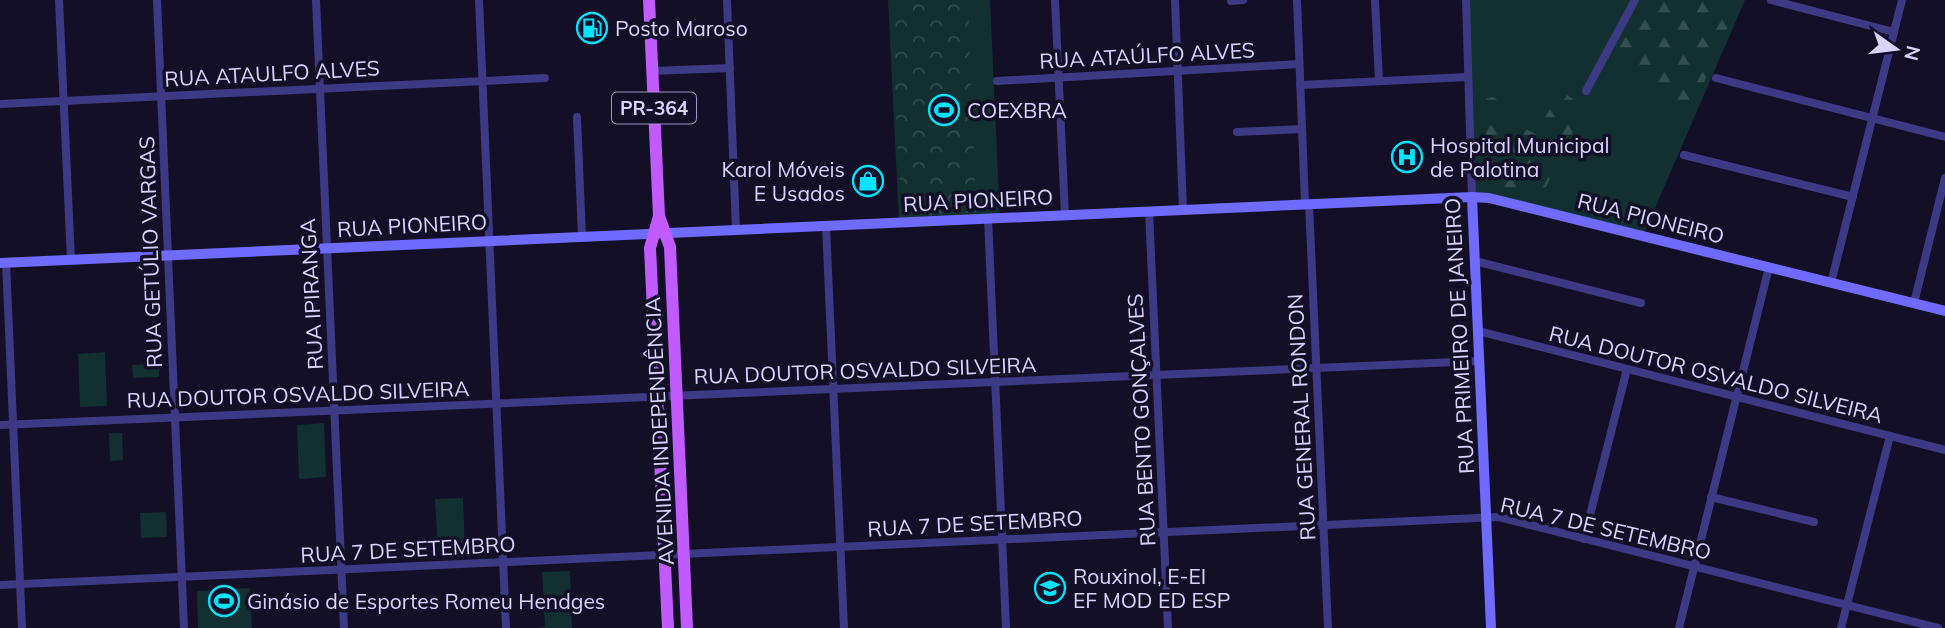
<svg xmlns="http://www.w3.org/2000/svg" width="1945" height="628" viewBox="0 0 1945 628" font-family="Mulish,sans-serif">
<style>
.grass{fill:#12302f}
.forest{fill:url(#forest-firs)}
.park{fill:url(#park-crowns)}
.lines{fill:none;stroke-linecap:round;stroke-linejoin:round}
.street{stroke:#3d3a85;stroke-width:8}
.secondary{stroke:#6f6bff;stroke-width:10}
.primary{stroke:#c25bff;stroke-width:12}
.labels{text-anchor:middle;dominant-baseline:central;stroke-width:7;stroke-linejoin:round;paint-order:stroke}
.shield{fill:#130f26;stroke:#9e99be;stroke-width:2}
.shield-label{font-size:19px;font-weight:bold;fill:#d9d4ff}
.poi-label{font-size:21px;fill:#d9d4ff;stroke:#130f26;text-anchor:start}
.street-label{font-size:21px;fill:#d9d4ff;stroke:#130f26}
</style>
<defs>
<pattern id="forest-firs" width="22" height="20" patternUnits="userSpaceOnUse" patternTransform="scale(1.75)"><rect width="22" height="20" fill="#12302f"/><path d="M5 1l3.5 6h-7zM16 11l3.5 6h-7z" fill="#344d4e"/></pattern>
<pattern id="park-crowns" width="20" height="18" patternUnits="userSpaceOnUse" patternTransform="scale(1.75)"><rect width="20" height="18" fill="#12302f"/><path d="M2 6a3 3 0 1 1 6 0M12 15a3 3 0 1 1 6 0" fill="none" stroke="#344d4e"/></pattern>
</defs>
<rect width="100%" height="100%" fill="#130f26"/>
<!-- grass -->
<g class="grass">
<path d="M888,0H990L1000,218L899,222Z"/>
<path d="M1466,0H1745L1643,236L1472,197Z"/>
<path d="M105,352L107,406L80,407L78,354Z"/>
<path d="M159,363V377L133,378L132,365Z"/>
<path d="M324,423L326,477L299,479L297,425Z"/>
<path d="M109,433H122L123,460L110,461Z"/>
<path d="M463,498L465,552L438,553L435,499Z"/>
<path d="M166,512L167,537L141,538L140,513Z"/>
<path d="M570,571L572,628H534L545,627L542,572Z"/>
<path d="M250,588L252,628H198L197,591Z"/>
</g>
<!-- forest -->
<g class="forest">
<path d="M1636,0H1739L1691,113L1649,96L1654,85L1607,58Z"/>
<path d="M1567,95L1585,107L1541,197L1486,185V99L1492,97L1502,101L1496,112L1535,134L1553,104L1560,107Z"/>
</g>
<!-- park -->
<path class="park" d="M891,0H968L976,212L901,218Z"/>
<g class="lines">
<!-- street -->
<g class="street">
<path d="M59,0L71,260"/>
<path d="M157,0L184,628"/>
<path d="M316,0L344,628"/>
<path d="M479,0L506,628"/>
<path d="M727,0L736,230"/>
<path d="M1055,0L1065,215"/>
<path d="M1175,0L1183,210"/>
<path d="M1297,0L1305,204"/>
<path d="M1375,0L1379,81"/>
<path d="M1466,0L1472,197"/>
<path d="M1771,0L1894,32"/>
<path d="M1231,1L1243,0"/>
<path d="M652,71L730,68"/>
<path d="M1716,78L1945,137"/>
<path d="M997,81L1299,64"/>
<path d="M1300,85L1468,77"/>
<path d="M1586,91L1635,0"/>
<path d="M0,104L545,78"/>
<path d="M577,117L582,237"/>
<path d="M1237,132L1302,129"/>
<path d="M1684,155L1853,197"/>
<path d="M1309,204L1328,628"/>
<path d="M1149,211L1168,628"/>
<path d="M988,218L1006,628"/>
<path d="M826,226L844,628"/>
<path d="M1475,261L1641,303"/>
<path d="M6,262L22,628"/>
<path d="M1831,283L1902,0"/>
<path d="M1914,303L1945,178"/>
<path d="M1478,331L1945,450"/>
<path d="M0,425L1479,361"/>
<path d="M1711,497L1814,522"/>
<path d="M1584,539L1627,369"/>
<path d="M0,585L1499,517L1938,628"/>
<path d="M1679,628L1769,267"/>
<path d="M1841,628L1890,436"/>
</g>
<!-- secondary -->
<g class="secondary">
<path d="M1472,197L1491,628"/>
<path d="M0,263L1472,197L1489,198L1945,311"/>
</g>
<!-- primary -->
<g class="primary">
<path d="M649,0L659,216L670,247L687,628"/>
<path d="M659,216L650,248L668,628"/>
</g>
</g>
<!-- icons -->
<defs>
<g id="fuel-ring" transform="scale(1.575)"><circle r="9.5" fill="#130f26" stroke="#00e5ff" stroke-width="1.5"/><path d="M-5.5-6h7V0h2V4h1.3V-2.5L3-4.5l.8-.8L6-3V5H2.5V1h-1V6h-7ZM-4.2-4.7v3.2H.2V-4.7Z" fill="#00e5ff"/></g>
<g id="stadium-ring" transform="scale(1.575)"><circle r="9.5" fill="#130f26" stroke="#00e5ff" stroke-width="1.5"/><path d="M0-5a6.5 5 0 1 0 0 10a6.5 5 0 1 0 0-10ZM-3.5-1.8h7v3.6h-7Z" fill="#00e5ff"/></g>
<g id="hospital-ring" transform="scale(1.575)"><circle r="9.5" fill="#130f26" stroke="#00e5ff" stroke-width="1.5"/><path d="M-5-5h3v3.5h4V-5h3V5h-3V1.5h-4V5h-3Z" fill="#00e5ff"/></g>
<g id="shop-ring" transform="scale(1.575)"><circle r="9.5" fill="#130f26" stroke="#00e5ff" stroke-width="1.5"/><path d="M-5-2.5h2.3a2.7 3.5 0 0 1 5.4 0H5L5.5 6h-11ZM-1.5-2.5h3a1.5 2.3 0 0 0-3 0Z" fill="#00e5ff"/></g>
<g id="school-ring" transform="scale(1.575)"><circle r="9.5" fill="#130f26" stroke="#00e5ff" stroke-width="1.5"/><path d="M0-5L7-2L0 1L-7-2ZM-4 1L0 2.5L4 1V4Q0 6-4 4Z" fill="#00e5ff"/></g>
</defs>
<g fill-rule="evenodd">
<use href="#fuel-ring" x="592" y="28"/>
<use href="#stadium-ring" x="944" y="110"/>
<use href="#hospital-ring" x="1407" y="157"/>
<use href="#shop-ring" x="868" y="181"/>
<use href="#school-ring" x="1050" y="588"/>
<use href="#stadium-ring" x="224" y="601"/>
</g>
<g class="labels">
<!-- shield labels -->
<rect class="shield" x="612" y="92.5" width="84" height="31" rx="5"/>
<g class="shield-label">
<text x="654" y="108">PR-364</text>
</g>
<!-- poi labels -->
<g class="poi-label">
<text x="615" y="28">Posto Maroso</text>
<text x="967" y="110">COEXBRA</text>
<text x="1430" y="145">Hospital Municipal<tspan x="1430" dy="24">de Palotina</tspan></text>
<text x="845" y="169" text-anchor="end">Karol Móveis<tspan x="845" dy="24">E Usados</tspan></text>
<text x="1073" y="576">Rouxinol, E-EI<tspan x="1073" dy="24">EF MOD ED ESP</tspan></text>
<text x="247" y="601">Ginásio de Esportes Romeu Hendges</text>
</g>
<!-- street labels -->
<g class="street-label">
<text transform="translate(1147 55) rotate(-3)">RUA ATAÚLFO ALVES</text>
<text transform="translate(272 73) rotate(-3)">RUA ATAULFO ALVES</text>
<text transform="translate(978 200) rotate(-3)">RUA PIONEIRO</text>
<text transform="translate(1651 218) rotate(14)">RUA PIONEIRO</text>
<text transform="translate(412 225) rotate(-3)">RUA PIONEIRO</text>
<text transform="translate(150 252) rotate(-92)">RUA GETÚLIO VARGAS</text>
<text transform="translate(311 294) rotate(-93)">RUA IPIRANGA</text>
<text transform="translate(1459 336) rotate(-93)">RUA PRIMEIRO DE JANEIRO</text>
<text transform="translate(865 370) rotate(-2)">RUA DOUTOR OSVALDO SILVEIRA</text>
<text transform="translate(1716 374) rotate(14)">RUA DOUTOR OSVALDO SILVEIRA</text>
<text transform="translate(298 394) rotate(-2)">RUA DOUTOR OSVALDO SILVEIRA</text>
<text transform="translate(1301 417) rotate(-93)">RUA GENERAL RONDON</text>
<text transform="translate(1141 420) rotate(-93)">RUA BENTO GONÇALVES</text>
<text transform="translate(659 431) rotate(-93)">AVENIDA INDEPENDÊNCIA</text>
<text transform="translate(975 523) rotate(-3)">RUA 7 DE SETEMBRO</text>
<text transform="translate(1606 528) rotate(13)">RUA 7 DE SETEMBRO</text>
<text transform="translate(408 549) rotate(-3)">RUA 7 DE SETEMBRO</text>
</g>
</g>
<!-- north arrow -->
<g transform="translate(1896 49) rotate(104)" stroke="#130f26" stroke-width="5" paint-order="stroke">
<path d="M0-5L12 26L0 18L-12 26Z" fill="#d9d4ff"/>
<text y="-10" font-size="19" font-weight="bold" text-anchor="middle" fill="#d9d4ff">N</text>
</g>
</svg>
